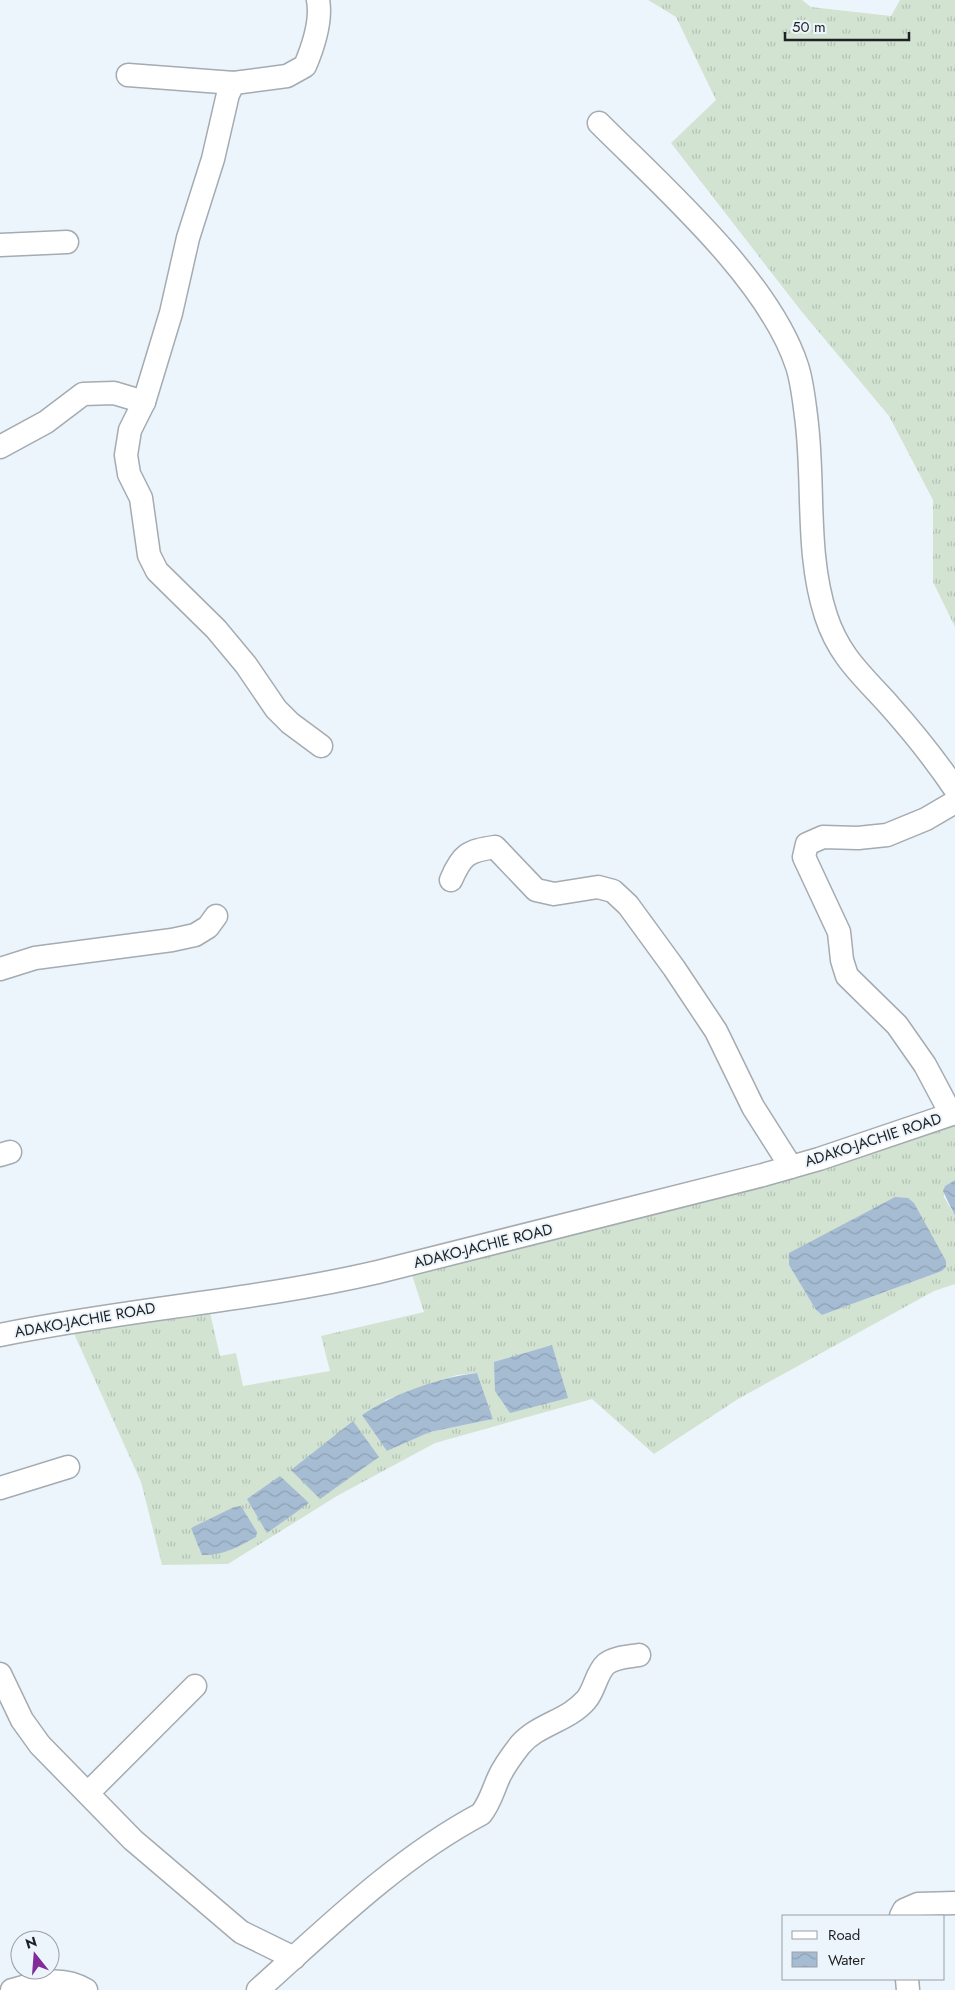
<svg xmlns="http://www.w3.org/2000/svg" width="955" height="1990" viewBox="0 0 955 1990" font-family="Jost,sans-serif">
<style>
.grass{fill:url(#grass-tufts);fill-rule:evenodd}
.water{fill:url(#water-waves)}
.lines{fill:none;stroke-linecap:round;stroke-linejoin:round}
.minor-casing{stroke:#a4abb1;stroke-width:25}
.minor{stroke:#fff;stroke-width:22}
.labels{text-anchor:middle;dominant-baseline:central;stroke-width:4;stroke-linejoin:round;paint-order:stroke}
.street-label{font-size:15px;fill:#1e2123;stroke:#edf5fc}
</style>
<defs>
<pattern id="grass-tufts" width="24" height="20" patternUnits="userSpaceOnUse" patternTransform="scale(1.25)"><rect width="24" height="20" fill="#d2e3d2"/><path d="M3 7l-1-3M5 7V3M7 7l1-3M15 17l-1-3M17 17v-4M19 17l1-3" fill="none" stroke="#b4c2b4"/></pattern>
<pattern id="water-waves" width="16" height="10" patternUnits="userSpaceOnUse" patternTransform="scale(1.25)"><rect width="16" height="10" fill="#a6bcd3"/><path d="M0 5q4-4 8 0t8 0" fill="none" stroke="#8ea1b5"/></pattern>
</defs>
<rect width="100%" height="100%" fill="#edf5fc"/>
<!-- grass -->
<g class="grass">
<path d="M648,0H802L811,7L891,16L900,0H955V627L933,582V500L889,416L802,312L671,143L716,100L676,17Z"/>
<path d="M955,1120V1180L945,1186L944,1197L955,1216V1284L934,1291L738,1399L654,1454L592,1399L435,1443L337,1496L228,1564L162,1565L141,1482L71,1327L209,1308L220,1356L236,1353L243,1386L330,1371L321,1336L424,1312L411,1272ZM789,1265L946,1267L942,1271L822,1315L816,1310ZM477,1373L493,1419L430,1432L387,1451L385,1400L457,1375ZM214,1518L257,1532L192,1528Z"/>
</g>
<!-- water -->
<g class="water">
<path d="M955,1180V1216L943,1191L945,1186Z"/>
<path d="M895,1197L908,1198L914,1203L946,1261V1267L942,1271L822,1315L816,1310L789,1265V1253Z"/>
<path d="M552,1345L568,1398L510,1413L495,1391L494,1362Z"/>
<path d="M477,1373L493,1419L430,1432L387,1451L362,1415C395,1393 438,1378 477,1373Z"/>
<path d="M353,1421L379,1457L320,1499L291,1470Z"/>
<path d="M280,1476L309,1503L267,1533L247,1499Z"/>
<path d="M241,1506L257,1532L256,1537C238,1547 223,1556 202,1555L191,1528L234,1507Z"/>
</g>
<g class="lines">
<!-- minor casing -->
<g class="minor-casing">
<g id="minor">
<path d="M318,0C322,21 313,47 305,66L287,76L234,83L228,94L213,159L188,238L171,313L144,402L130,430L126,455L129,474L141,498L149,555L157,571L216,629L246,665L276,709L290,723L321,746"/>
<path d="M128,75L234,83"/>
<path d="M599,123C663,187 769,280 797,366C802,381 804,400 806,416C815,482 805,552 826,616C839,656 862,675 889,705C913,732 935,759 955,789"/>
<path d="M0,245L67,242"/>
<path d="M0,447L46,422L83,394L114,393L144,402"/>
<path d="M451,880C462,854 468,851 495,847L536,890L554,894L598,887L613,891L628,905L674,968L716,1031L753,1107L791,1167"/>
<path d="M0,969L35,958L172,940L195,935L208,927L216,916"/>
<path d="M951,1114L925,1065L897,1025L847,976L842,960L839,932L804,857L807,844L823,837L858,838L887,835L926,819L955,802"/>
<path d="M0,1155L10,1152"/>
<path d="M0,1335C125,1309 253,1301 378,1272L763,1175L819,1159L955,1113"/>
<path d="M0,1488L68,1467"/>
<path d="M0,1674L22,1720L40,1745L133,1840L241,1932L294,1958"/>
<path d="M88,1793L195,1686"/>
<path d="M901,1916L904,1910L918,1904L955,1903"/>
<path d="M907,1979L908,1990"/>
<path d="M12,1990C38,1983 61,1975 86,1990"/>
<path d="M258,1990C328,1927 398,1858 481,1814C490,1803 493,1790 499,1777C504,1766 513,1754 520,1745C538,1724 568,1721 586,1700C595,1690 596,1673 606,1664C615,1657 628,1657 639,1655"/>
</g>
</g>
<!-- minor -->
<use href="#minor" class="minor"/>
</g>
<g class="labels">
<!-- street labels -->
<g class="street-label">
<text transform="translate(873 1140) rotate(-18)">ADAKO-JACHIE ROAD</text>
<text transform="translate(483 1246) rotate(-14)">ADAKO-JACHIE ROAD</text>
<text transform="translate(85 1320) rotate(-10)">ADAKO-JACHIE ROAD</text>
</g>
</g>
<!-- legend -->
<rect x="782" y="1915" width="162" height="65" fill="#edf5fc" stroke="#9aa0a5"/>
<rect x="792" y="1931" width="25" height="8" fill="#ffffff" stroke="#9aa0a5"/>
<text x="828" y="1940" font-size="15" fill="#1e2123">Road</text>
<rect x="792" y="1952" width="25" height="15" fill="url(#water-waves)" stroke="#9aa0a5"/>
<text x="828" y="1965" font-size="15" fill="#1e2123">Water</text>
<!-- north arrow -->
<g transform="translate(35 1955) rotate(343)"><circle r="24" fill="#edf5fc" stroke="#9aa0a5"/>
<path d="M0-4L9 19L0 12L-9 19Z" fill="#822c9a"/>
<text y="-8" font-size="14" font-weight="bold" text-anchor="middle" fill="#1e2123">N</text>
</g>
<!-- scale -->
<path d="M785 32v8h124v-8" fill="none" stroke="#1e2123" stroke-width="2.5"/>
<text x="792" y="32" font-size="15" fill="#1e2123" stroke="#edf5fc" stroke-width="4" paint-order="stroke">50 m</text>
</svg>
